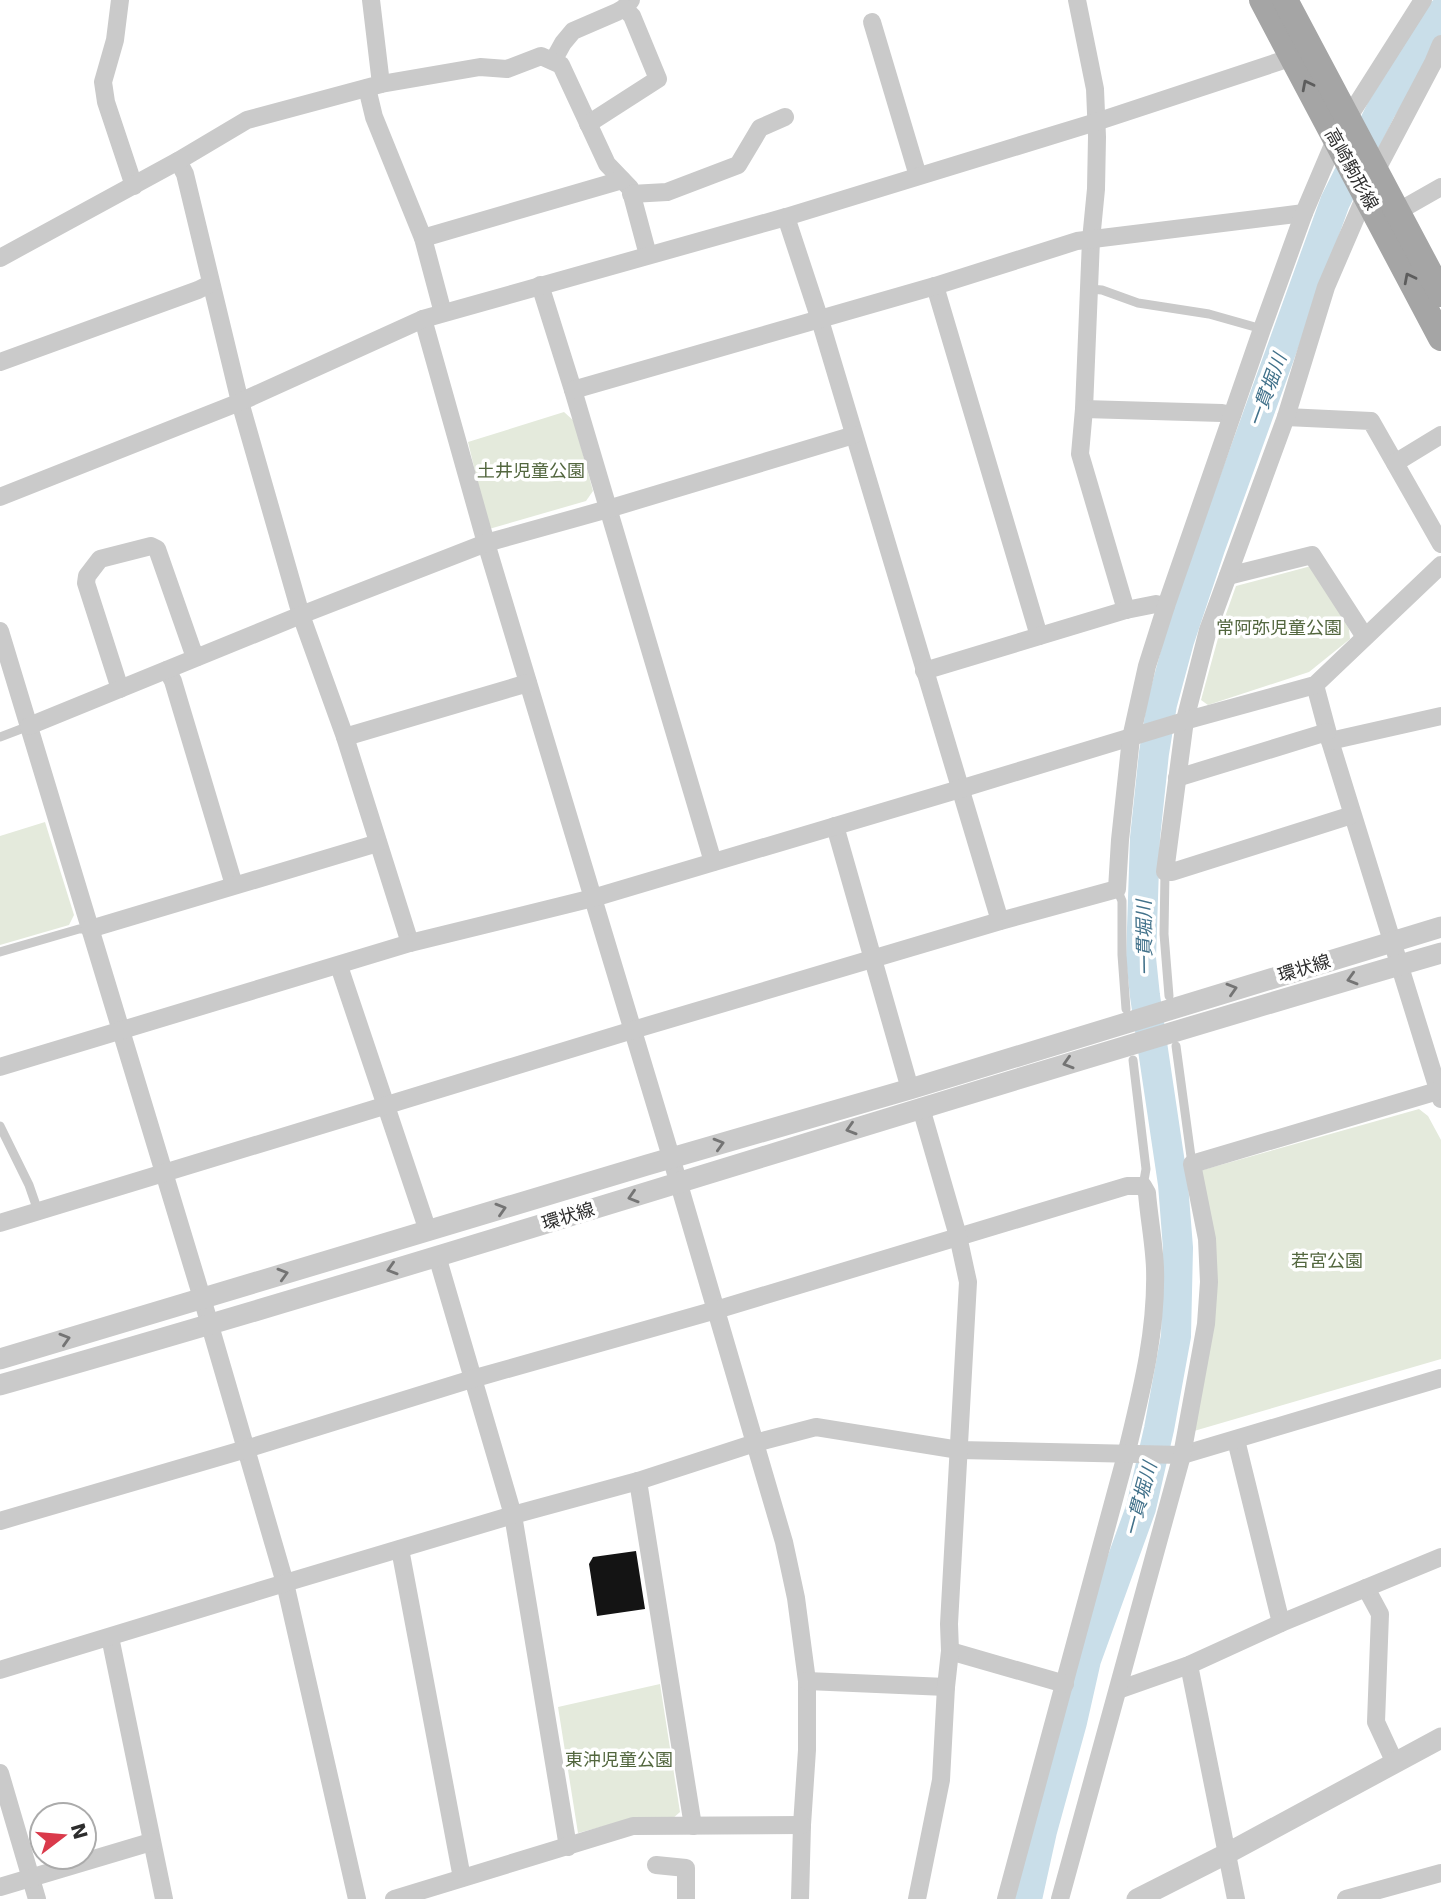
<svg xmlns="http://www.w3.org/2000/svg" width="1441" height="1899" viewBox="0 0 1441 1899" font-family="'DejaVu Sans','Noto Sans JP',sans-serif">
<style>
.green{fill:#e4eadc}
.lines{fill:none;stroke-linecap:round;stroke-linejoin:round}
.river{stroke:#c9dee9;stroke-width:30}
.building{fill:#141414}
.service{stroke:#cacaca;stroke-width:9}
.minor{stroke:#cacaca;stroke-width:18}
.tertiary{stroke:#cacaca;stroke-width:21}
.primary{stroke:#a5a5a5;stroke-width:26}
.oneway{stroke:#5d5d5d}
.oneway2{stroke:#747474}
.labels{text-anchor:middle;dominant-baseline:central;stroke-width:7;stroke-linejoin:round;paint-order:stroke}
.street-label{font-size:18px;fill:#2d2d2d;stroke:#fff}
.park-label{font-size:18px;fill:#52663e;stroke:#fff}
.water-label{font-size:19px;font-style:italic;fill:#41718a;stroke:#fff}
</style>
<rect width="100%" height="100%" fill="#fff"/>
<!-- green -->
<g class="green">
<path d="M564,412L574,421L593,491L586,501L489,529L468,442Z"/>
<path d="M1311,566L1349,629L1350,639L1309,672L1208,705L1201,700L1220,631L1236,586Z"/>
<path d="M45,822L74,915L69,925L0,945V836Z"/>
<path d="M1419,1109L1428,1116L1441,1140V1359L1194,1431L1211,1326L1199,1171Z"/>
<path d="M660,1684L680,1812L672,1819H631L578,1833L558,1707Z"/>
</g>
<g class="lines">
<!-- river -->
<path class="river" d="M1027,1899L1042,1831L1072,1722L1086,1660L1141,1508L1159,1429L1176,1336L1178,1248L1173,1184L1145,996L1141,958L1145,838L1154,753L1162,704L1179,641L1210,548L1335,202L1381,110L1441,13"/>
</g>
<!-- building -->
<path class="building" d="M636,1551L645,1609L597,1616L589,1564L593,1557Z"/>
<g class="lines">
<!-- service -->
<g class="service">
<path d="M1089,289L1102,290L1138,303L1209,314L1262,329"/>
<path d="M0,737L29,726"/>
<path d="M1165,872L1164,934L1169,996"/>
<path d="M1117,889L1122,901V955L1126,1009"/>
<path d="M0,952L79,929H90"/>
<path d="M1176,1046L1192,1164"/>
<path d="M1133,1060L1146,1169L1143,1186"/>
<path d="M0,1126L29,1185L38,1211"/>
</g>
<!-- minor -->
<g class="minor">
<path d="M120,0L115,40L103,82L106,102L134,186"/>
<path d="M1077,0L1095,89L1097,137L1096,189L1091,240L1084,409L1080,454L1126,610"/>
<path d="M872,22L918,176"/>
<path d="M553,61L563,43L573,31L617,12L624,8L631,0"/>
<path d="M381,84L480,67L507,69L541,56L561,65L607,164L630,188L648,255"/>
<path d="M367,88L374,117L423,238L443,313"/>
<path d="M1348,118L1423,0"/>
<path d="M588,124L658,79L632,16L624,8"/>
<path d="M178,161L185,174L240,402L301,615L345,737L410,943"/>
<path d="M1376,171L1433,63L1441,44"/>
<path d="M631,194L667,192L738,165L760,128L785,117"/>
<path d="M1397,212L1441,187"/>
<path d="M786,217L820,320L1000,921"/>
<path d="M423,238L622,180"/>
<path d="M0,258L178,161L247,120L381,84L371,0"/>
<path d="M540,285L573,390L713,862"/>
<path d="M935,286L1039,636"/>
<path d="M423,319L486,543L671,1157L784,1542L796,1598L807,1681V1750L802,1825L800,1899"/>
<path d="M0,362L198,290L210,284"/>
<path d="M573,390L935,286L1077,241L1304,213"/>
<path d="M1084,409L1222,413L1232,415"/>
<path d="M1286,417L1371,421L1441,544"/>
<path d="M1395,463L1441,435"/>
<path d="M0,497L240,402L423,319L786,217L1096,122L1293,57"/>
<path d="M1228,576L1312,555L1365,637"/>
<path d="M0,631L202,1298L285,1583L357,1899"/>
<path d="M167,670L173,681L234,885"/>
<path d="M924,671L1126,610L1156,604L1166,606"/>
<path d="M1315,685L1330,741L1441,1099"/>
<path d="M120,689L86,583L87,576L100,559L151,546L157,549L192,649L197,657"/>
<path d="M29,726L301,615L486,543L608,509L854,435"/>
<path d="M345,737L528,683"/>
<path d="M1330,741L1441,716"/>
<path d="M1177,778L1327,732"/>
<path d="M1352,815L1172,872H1165L1185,720L1208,630L1286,417L1326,287L1366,194"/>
<path d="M835,826L910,1089"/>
<path d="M90,929L378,843"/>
<path d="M339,966L428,1231"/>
<path d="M0,1067L410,943L593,898L960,789L1184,721L1315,685L1441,565"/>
<path d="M0,1223L633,1030L1000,921L1117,889L1120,840L1131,738L1147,666L1166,606L1262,329L1304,213L1335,140"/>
<path d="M437,1256L513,1515L568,1847"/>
<path d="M1236,1440L1281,1623"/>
<path d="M638,1481L693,1826"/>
<path d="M0,1521L246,1449L472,1379L716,1310L1127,1186H1143L1147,1193C1149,1218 1154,1243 1155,1268C1157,1332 1141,1393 1126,1455L1006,1899"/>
<path d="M400,1549L462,1878"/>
<path d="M1366,1588L1380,1614L1376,1722L1395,1763"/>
<path d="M110,1637L164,1899"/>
<path d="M950,1651L1065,1684"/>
<path d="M1189,1665L1236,1899"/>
<path d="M0,1670L285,1583L513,1515L638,1481L755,1443L816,1427L959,1450L1182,1455L1441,1378"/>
<path d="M807,1681L946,1687"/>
<path d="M1118,1690L1189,1665L1281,1623L1441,1557"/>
<path d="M0,1773L37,1899"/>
<path d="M656,1865L686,1868V1899"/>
<path d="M0,1887L151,1842"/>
<path d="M394,1899L633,1826L802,1825"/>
<path d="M917,1899L941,1780L946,1687L950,1651L949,1624L968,1282L958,1236L921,1108"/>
<path d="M1060,1899L1182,1455L1206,1324L1209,1282L1207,1239L1192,1164L1441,1090"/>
<path d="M1346,1899L1441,1873"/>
</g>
<!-- tertiary -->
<g class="tertiary">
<path d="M0,1359L647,1165L910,1089L1441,927"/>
<path d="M0,1385C483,1248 959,1092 1441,953"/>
<path d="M1137,1899L1228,1853L1441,1738"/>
</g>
<!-- primary -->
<g class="primary">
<path d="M1262,0L1441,338"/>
<path d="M1285,0L1441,294"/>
</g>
</g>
<!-- one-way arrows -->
<defs><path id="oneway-chevron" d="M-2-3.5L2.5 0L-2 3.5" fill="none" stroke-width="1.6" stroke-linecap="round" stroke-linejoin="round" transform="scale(1.75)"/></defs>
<g class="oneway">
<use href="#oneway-chevron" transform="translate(1307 85) rotate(-117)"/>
<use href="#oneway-chevron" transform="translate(1409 278) rotate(-117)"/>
</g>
<g class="oneway2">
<use href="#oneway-chevron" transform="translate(1352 979) rotate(164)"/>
<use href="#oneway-chevron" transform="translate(1232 989) rotate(-17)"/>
<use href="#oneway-chevron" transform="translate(1068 1063) rotate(163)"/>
<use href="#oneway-chevron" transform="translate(851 1129) rotate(163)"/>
<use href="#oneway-chevron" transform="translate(719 1144) rotate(-16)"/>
<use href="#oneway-chevron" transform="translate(633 1197) rotate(163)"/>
<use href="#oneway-chevron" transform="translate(501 1209) rotate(-17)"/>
<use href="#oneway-chevron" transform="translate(392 1269) rotate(163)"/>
<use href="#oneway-chevron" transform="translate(283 1274) rotate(-16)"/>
<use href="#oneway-chevron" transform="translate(65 1339) rotate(-17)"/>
</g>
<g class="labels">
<!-- street labels -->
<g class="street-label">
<text transform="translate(1352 169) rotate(61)">高崎駒形線</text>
<text transform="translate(1304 968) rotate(-17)">環状線</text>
<text transform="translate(568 1216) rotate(-17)">環状線</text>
</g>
<!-- park labels -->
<g class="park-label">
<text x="531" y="470">土井児童公園</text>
<text x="1279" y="627">常阿弥児童公園</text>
<text x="1327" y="1260">若宮公園</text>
<text x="619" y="1759">東沖児童公園</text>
</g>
<!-- water labels -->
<g class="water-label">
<text transform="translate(1267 390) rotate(-70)">一貫堀川</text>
<text transform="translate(1144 938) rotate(-91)">一貫堀川</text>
<text transform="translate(1140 1499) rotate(-75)">一貫堀川</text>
</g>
</g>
<!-- north arrow -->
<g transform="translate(63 1836) rotate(74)"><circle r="33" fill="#ffffff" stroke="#ababab" stroke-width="2"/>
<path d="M0-5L12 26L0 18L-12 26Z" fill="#da3a4b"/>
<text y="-10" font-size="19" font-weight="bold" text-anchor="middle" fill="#2d2d2d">N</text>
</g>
</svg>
